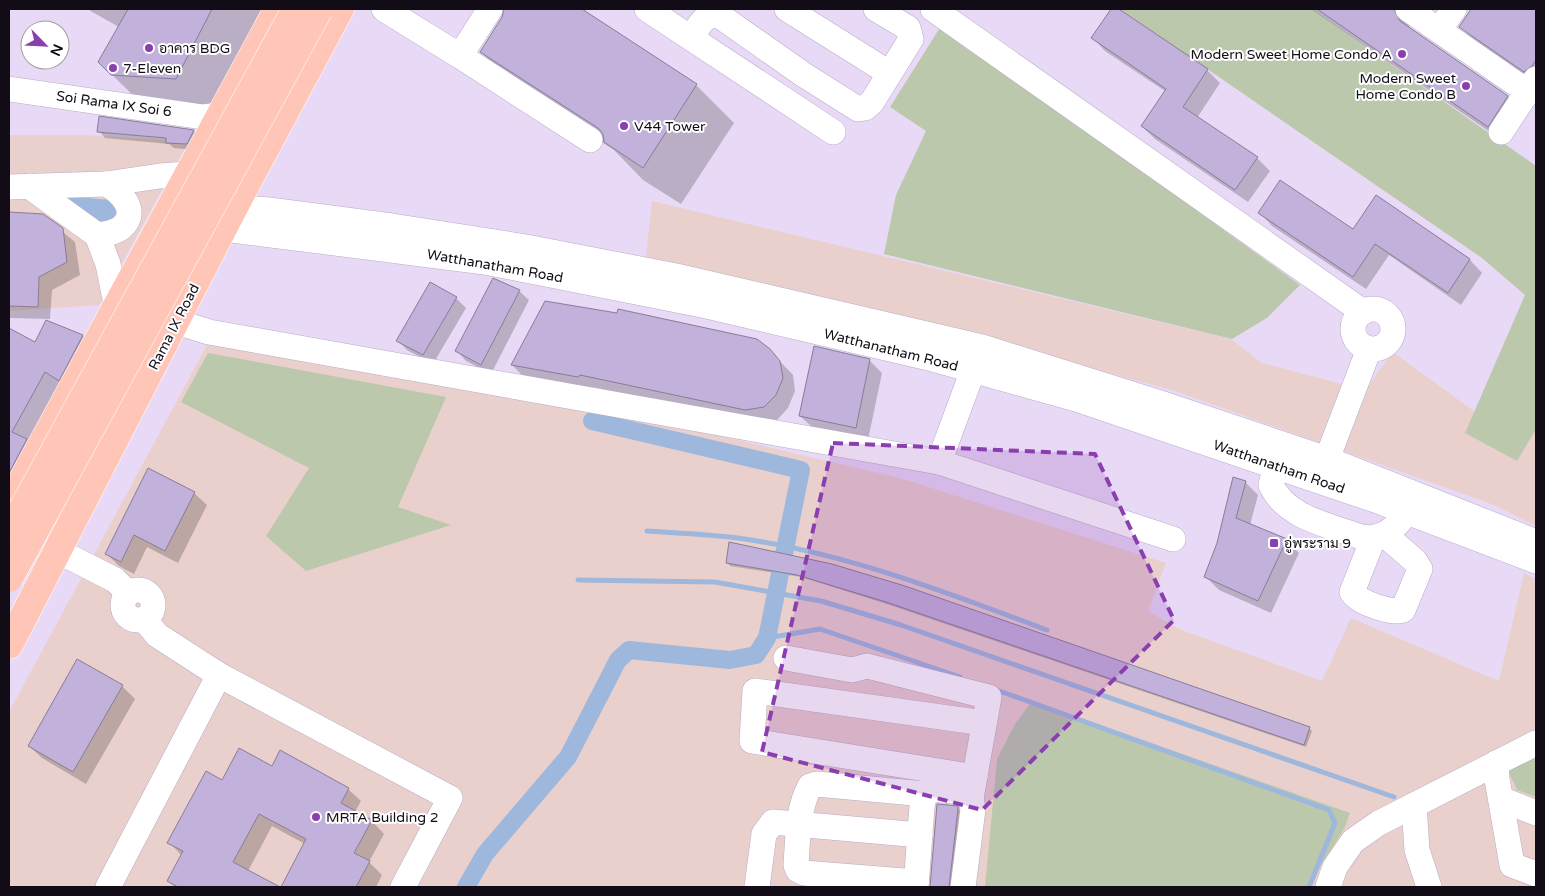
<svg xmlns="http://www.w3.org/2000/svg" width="1545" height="896" viewBox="0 0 1545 896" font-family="'Varela Round',Sarabun,sans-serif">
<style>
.commercial{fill:#ead0cc}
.green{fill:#bbc8ac}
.water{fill:#9eb7dc}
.shadow{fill:#0003}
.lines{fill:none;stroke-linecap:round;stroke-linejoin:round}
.stream{stroke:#9eb7dc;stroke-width:5}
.canal{stroke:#9eb7dc;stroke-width:18}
.building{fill:#c2b1da;stroke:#887d97}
.minor-casing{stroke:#b9abc6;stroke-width:26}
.major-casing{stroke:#fff;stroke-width:29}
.minor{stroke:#fff;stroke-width:25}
.major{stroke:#ffc5b6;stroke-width:28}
.major-bridge-casing{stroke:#fff;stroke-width:29;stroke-linecap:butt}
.major-bridge{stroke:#ffc5b6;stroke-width:28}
.marked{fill:#8a3eaf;fill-opacity:0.2;stroke:#8a3eaf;stroke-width:4;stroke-dasharray:10 6;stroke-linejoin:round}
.poi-dot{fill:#8a3eaf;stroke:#fff;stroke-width:2}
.labels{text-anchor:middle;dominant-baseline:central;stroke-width:4;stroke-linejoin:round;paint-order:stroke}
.poi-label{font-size:14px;fill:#110c15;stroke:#fff;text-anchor:start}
.street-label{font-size:14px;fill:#110c15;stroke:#fff}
</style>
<rect width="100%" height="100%" fill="#e8daf6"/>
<!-- commercial -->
<g class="commercial">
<path d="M9,135H83L189,141L99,305L9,311Z"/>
<path d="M652,201L1231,339L1262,363L1365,390L1393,352L1475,412L1466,433L1517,461L1536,429V526L1494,505L1172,390L965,335L645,265Z"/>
<path d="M208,343L613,411L900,478L1166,563L1148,611L1179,629L1322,681L1351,618L1499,681L1524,573L1536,579V887H9V712Z"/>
</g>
<!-- green -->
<g class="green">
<path d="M1120,9H1312L1536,166V429L1517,461L1465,433L1525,295L1482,258Z"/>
<path d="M941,26L1300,285L1267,318L1232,339L884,254L896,195L926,131L890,107Z"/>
<path d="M208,353L446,397L398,507L451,525L306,571L266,536L309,468L181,402Z"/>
<path d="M1032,701L1350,813L1344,829L1307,887H985L997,759L1015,724Z"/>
<path d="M1536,751V797L1517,790L1506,766Z"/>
</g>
<!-- water -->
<path class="water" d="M63,196L112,200L119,204L113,224L97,222Z"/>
<!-- shadow -->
<g class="shadow">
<path d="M87,9H262L209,112L145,107L99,62L119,27Z"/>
<path d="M505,9H580L696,85L734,123L681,204L643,180L614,150L519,89L481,52L503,17Z"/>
<path d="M1112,9H1117L1207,70L1220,83L1197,118L1257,158L1270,171L1248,202L1155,139L1142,126L1165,91L1105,51L1093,38Z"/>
<path d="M1311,9H1396L1409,22V29L1507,96L1522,111L1503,141Z"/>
<path d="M1473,9H1536V83L1474,40L1461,27Z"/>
<path d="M100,118L194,131L200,138L193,150L174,148L169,144L105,138L99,131Z"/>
<path d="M1376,197L1470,260L1482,273L1461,305L1389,255L1366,289L1272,226L1260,213L1353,231Z"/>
<path d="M9,213L42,215L75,242L80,275L52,290L50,319L9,318Z"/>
<path d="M519,291L529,300L491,374L466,361L457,351Z"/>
<path d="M456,298L466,308L433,364L407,350L398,340Z"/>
<path d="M618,314L769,350L793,375L795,391L788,408L777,420L759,422L593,387L591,390L525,378L512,365Z"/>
<path d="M47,322L83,336L104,358L9,544V329L35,344Z"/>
<path d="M869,360L882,373L868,440L813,428L800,416Z"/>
<path d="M1245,482L1258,495L1250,525L1286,540L1299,553L1271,613L1219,590L1206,577Z"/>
<path d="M194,493L207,505L178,563L147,547L134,574L119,566L106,553Z"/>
<path d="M730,544L1309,728L1312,731L1306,747L890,605L801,577L730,566L728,563Z"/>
<path d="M122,686L135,699L86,784L42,758L29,746Z"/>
<path d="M273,767L348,789L361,801L355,812L372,821L384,834L369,862L382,875L376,887H282L305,844L272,826L248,871L278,887H175L169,881L182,856L169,842L222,781Z"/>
<path d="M938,805L957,807L967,817L959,887H932Z"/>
</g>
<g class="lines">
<!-- stream -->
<g class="stream">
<path d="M647,531C677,533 708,534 738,538C845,553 946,592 1047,630"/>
<path d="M578,580L715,582L821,601L901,625L1394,797"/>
<path d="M767,638L820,629L960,677"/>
<path d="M994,689L1329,810L1335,823L1309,887"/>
</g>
<!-- canal -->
<path class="canal" d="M466,887L485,854L568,757L618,660L629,650L730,660L756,655L767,638L801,470L592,421"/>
</g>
<!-- building -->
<g class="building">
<path d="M128,9H212L176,79L111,75L98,62Z"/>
<path d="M504,9H582L697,84L643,168L604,142L603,134L598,128L480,52L502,17Z"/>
<path d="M1111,9H1119L1208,69L1183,107L1258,157L1235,190L1141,126L1166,89L1091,38Z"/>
<path d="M1317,9H1394L1400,21L1508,96L1488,127Z"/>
<path d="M1471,9H1536V60L1532,66L1524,72L1459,27Z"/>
<path d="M99,116L194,130L187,144L166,143V138L97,132Z"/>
<path d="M1280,180L1353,229L1376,195L1470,259L1448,293L1375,244L1353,277L1258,213Z"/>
<path d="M9,212L43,214L63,228L67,262L39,277L38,307L9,306Z"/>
<path d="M493,278L520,290L481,365L455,351Z"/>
<path d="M430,282L457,297L423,355L396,341Z"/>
<path d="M545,301L617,313L618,309L757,339L770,349L780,361L783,378L776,395L764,407L745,410L580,375L578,377L511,365Z"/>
<path d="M46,320L83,335L59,381L45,372L12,432L27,439L9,473V328L35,342Z"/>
<path d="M814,346L870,359L856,428L799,416Z"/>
<path d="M148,468L195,492L165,551L134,535L121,562L105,554Z"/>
<path d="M1233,477L1246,481L1236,518L1287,539L1258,601L1204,577L1217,543Z"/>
<path d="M729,542L832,564L905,586L1310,727L1304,745L886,602L797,575L726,563Z"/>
<path d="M77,659L123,685L73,772L28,746Z"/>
<path d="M239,748L272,766L280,750L349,788L341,803L372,820L354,853L370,861L356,887H281L306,839L259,814L233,862L280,887H178L167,881L183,851L167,843L206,771L222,780Z"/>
<path d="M937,804L958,806V809L949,887H930Z"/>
</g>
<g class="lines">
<!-- minor casing -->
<g class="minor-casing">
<g id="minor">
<path d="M384,9L460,56L490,9"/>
<path d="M647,9L833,132"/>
<path d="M787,9L889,73"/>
<path d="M933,9L1363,312"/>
<path d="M1408,9L1528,92"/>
<path d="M1439,30L1454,9"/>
<path d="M692,38C699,26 703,13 720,16L804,75L858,109L865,108L872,102L911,39L908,28L876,9"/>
<path d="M460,56L590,140"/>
<path d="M9,89L203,117L220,115"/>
<path d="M1501,132L1536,79"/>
<path d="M29,186L97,235L108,264L116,304"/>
<path d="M9,187L106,184L160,176L187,174"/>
<path d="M234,207L269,210L392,226L526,247L676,276L982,347L1163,404L1327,459L1536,542"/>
<path d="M224,229L485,262L707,306L929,358L1076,399L1378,501L1536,561"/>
<path d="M97,235C105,234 115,233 122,227C140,211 120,191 106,184"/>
<circle cx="1373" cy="329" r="20"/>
<path d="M177,322L209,332L939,462L979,354"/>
<path d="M1280,451L1271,485C1286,518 1329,525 1361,537C1387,542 1404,520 1414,498"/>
<path d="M1327,459L1369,349"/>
<path d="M939,462L1173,539"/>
<path d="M1373,539L1352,592C1359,603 1392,614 1403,610L1420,569L1415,561L1385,535"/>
<path d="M58,551L115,580L128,593"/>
<circle cx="138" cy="605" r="15"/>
<path d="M144,619L157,635L219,675"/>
<path d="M786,658L852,670L867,666L989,697L971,798"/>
<path d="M1496,763L1497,779L1512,865L1536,874"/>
<path d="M975,777L752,741L755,691L984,723"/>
<path d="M1501,799L1536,813"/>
<path d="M1414,805L1417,850L1429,887"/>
<path d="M916,882L804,873L798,870L796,865C798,839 797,810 810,786L817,784L925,794"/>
<path d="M108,887L219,675L450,798L403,887"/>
<path d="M757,887L764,834L773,822L920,835"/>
<path d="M916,887L922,806L925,794L931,789L964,792L971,798L973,809L963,887"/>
<path d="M1328,887L1335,867L1353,841L1379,823L1536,743"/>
</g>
</g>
<!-- major casing -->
<g class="major-casing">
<g id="major">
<path d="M9,505L278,9"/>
<path d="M9,645L234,207L340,9"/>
</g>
</g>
<!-- minor -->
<use href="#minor" class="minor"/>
<!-- major -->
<use href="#major" class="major"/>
<!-- major-bridge casing -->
<g class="major-bridge-casing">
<g id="major-bridge">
<path d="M9,534L296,9"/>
<path d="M9,578L319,9"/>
</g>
</g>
<!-- major-bridge -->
<use href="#major-bridge" class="major-bridge"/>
</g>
<!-- marked area -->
<path class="marked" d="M833,443L1095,454L1174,620L982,810L762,752Z"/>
<!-- markers -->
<g class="poi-dot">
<circle cx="149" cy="48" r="5"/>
<circle cx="1402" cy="54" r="5"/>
<circle cx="113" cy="68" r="5"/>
<circle cx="1466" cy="86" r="5"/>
<circle cx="624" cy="126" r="5"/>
<rect x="1269" y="538" width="10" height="10" rx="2.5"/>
<circle cx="316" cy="817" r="5"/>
</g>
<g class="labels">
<!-- poi labels -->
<g class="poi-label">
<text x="159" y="48">อาคาร BDG</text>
<text x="1392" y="54" text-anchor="end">Modern Sweet Home Condo A</text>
<text x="123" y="68">7-Eleven</text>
<text x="1456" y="78" text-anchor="end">Modern Sweet<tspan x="1456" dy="16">Home Condo B</tspan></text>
<text x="634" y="126">V44 Tower</text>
<text x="1284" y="543">อู่พระราม 9</text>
<text x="326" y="817">MRTA Building 2</text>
</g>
<!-- street labels -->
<g class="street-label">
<text transform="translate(114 104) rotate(8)">Soi Rama IX Soi 6</text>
<text transform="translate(495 266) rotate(10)">Watthanatham Road</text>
<text transform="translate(174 327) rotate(-63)">Rama IX Road</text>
<text transform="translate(891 350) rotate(14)">Watthanatham Road</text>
<text transform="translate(1279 467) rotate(19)">Watthanatham Road</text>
</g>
</g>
<!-- border -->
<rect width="1545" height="896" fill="none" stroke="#110c15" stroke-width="20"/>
<!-- north arrow -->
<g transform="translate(45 45) rotate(114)"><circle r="24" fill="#ffffff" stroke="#a09ea1"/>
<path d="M0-4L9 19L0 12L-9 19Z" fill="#8a3eaf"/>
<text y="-8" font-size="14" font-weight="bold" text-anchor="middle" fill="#110c15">N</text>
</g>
</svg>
